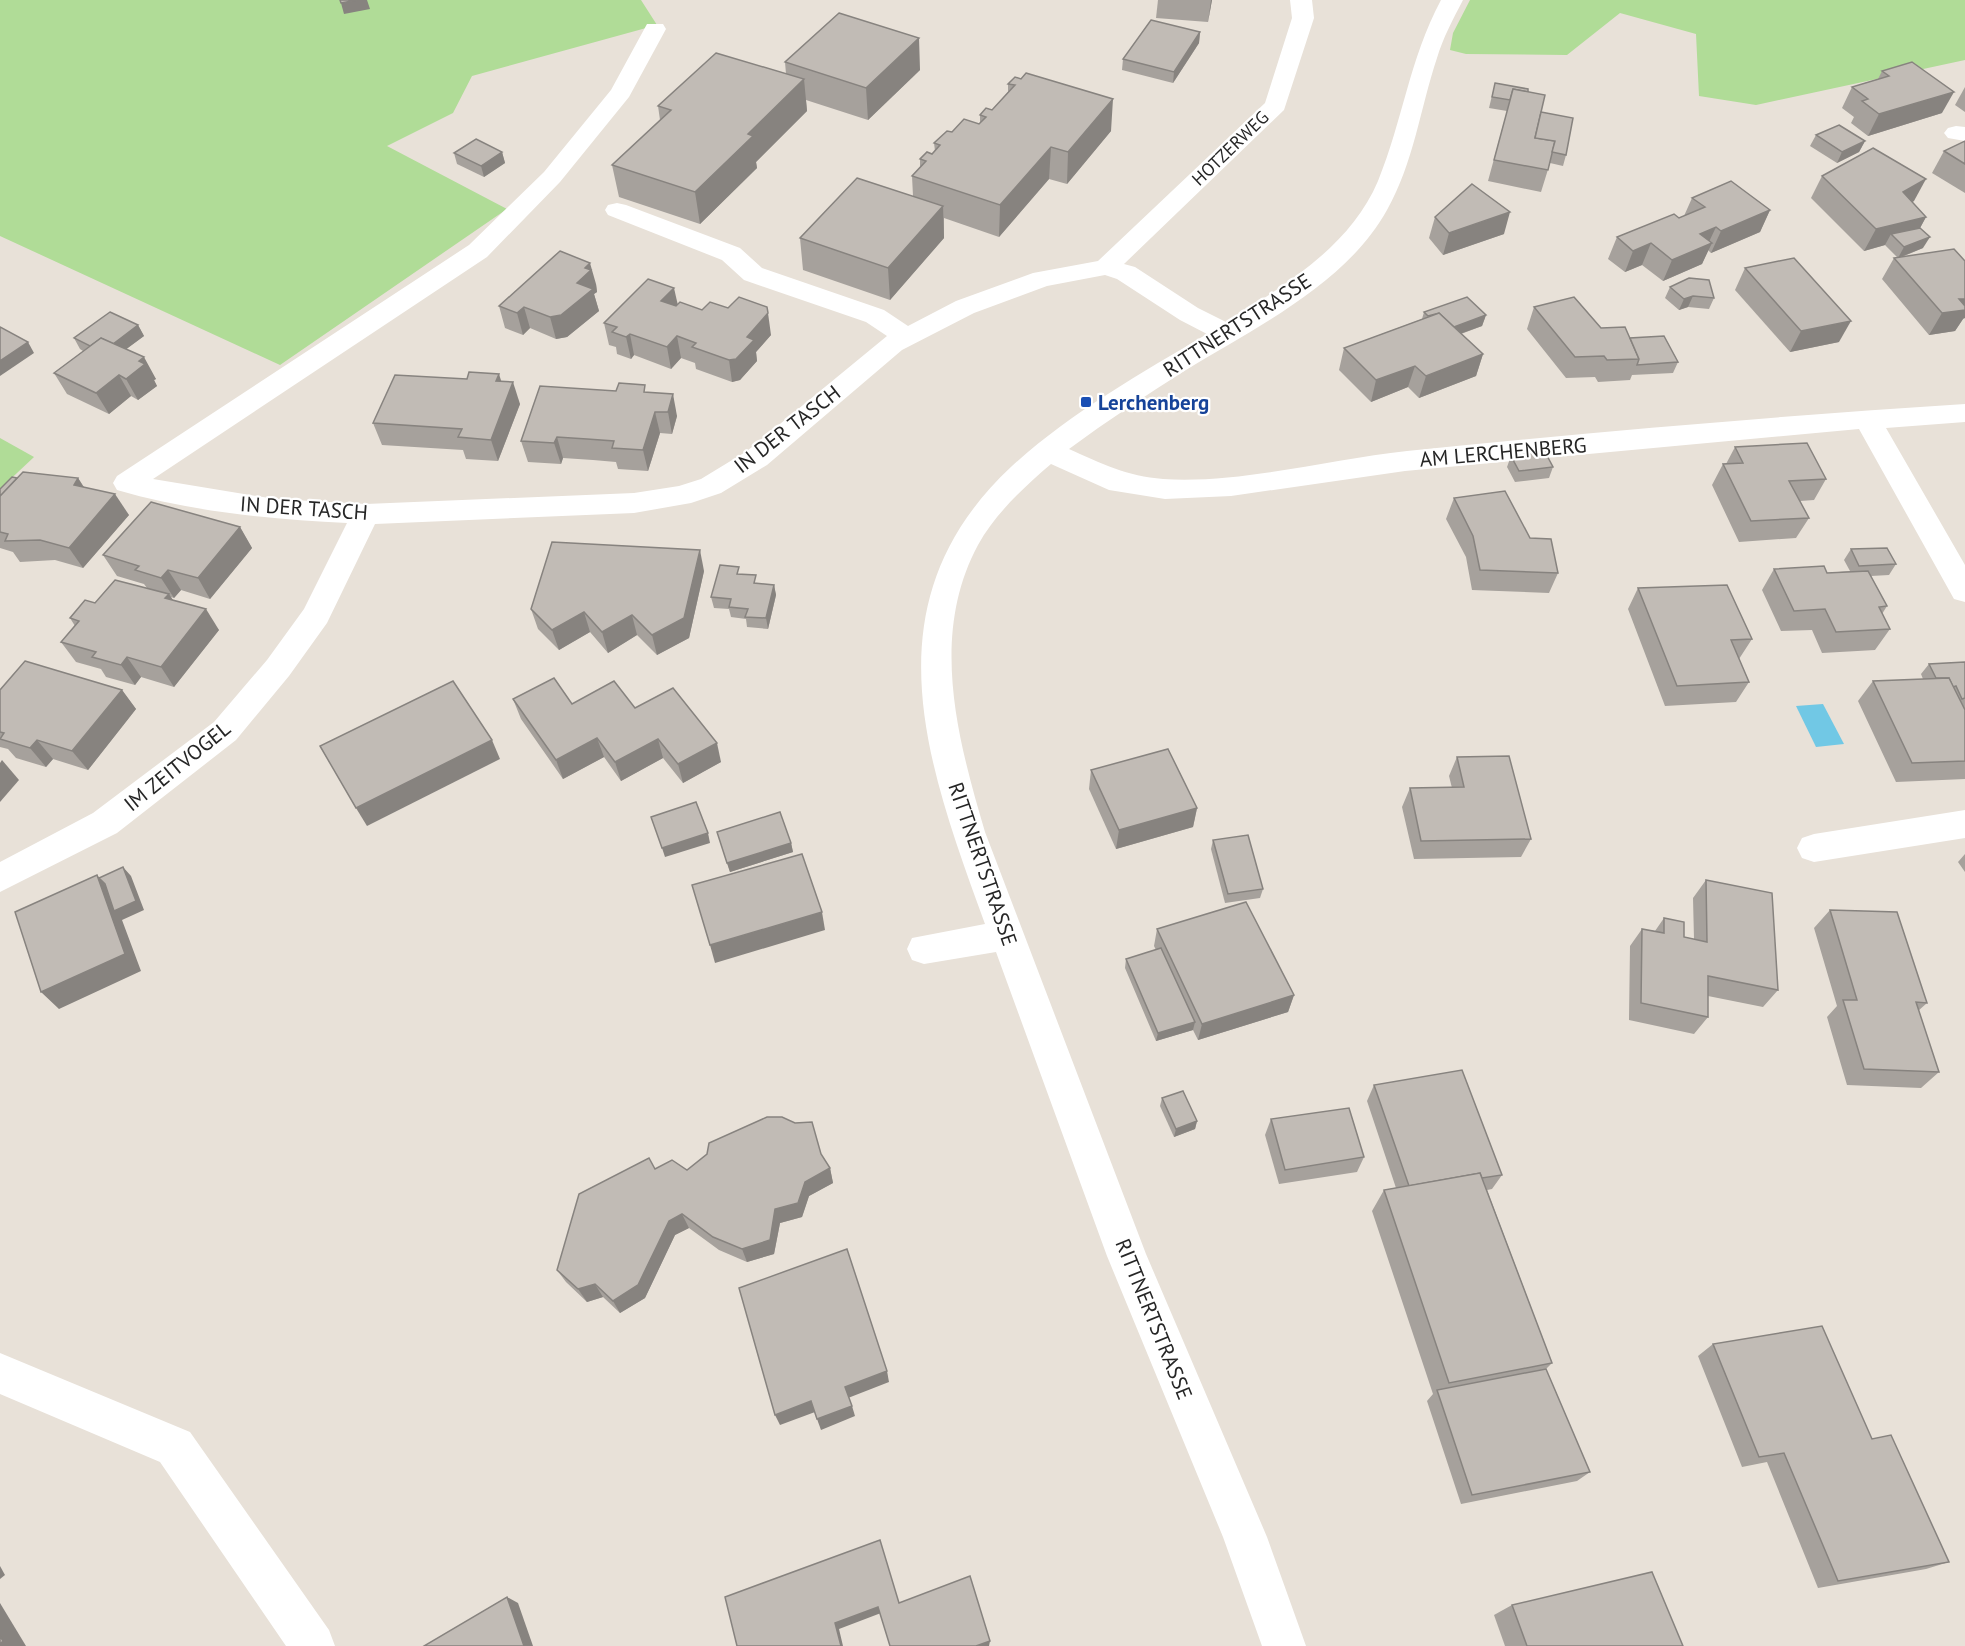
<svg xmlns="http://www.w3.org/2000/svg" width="1965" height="1646" viewBox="0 0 1965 1646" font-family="'PT Sans',sans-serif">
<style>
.green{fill:#b0dc97}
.water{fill:#71c8e5}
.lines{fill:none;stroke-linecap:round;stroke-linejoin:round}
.minor{fill:#fff;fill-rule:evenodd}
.wall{fill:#a6a19c}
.shaded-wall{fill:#87837f}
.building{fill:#c1bbb5;stroke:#87837f;stroke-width:1.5}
.transit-dot{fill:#1a4fb4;stroke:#fff;stroke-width:2}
.labels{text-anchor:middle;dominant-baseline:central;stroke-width:4.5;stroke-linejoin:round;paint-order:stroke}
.far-street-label{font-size:18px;fill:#262626;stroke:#fff}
.street-label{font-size:21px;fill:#262626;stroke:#fff}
.transit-label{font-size:21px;font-weight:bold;fill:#164399;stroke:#fff;text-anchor:start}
</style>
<rect width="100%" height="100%" fill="#e8e1d8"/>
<!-- green -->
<g class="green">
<path d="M0,0H641L657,25L472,76L453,113L387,146L507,209L280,365L0,236Z"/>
<path d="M1470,0H1965V60L1756,105L1699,96L1696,34L1620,13L1567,55L1466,54L1450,50L1453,33Z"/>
<path d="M0,438L34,457L0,489Z"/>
</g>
<!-- water -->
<path class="water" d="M1823,704L1844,744L1816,747L1796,706Z"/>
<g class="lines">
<!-- minor -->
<g class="minor">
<path d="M1290,0H1312L1314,18L1284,110L1124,264L1135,267L1198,308L1226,322C1284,286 1350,247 1378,181C1403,120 1409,60 1441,0H1463C1453,19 1443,38 1437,58C1420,109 1414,162 1387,210C1346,284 1256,327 1186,370C1146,395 1107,421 1069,449C1102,464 1127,476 1163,479C1241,484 1330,459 1407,451C1593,432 1779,416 1965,404V422L1886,428L1965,565V602L1954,599L1859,429L1405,471L1231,496L1165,499L1109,490L1051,464C1024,487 995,514 978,545C929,636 958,740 985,832L1146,1254L1267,1537L1306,1646H1262L1223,1537L1107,1256L996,952L924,964L912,960L907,949L912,938L985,924C926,762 866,602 1012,466C1070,413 1140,374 1207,334L1180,320L1117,279L1105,275L1047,286L974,313L902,350L767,465L721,493L691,503L634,513L375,524L327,623L289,676L236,740L117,833L0,892V862L93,813L214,722L267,660L304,609L347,523C270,519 192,512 117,490L113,483L117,476L469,245L544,172L611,90L647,24H663L666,29L629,97L560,182L487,257L153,479L275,499L366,504L634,493L679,486L701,479L747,451L887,336L866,322L744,280L722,260L608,215L605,210L608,205L617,203L626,205L740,248L762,268L884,310L908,326L956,301L1033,273L1098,261L1265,103L1292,18Z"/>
<path d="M1956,126L1965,127V141L1948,138L1944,133L1948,128Z"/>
<path d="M1965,810V838L1814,862L1802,858L1797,848L1802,838L1814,834Z"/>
<path d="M0,1353L190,1432L329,1630L335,1646H286L160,1462L0,1394Z"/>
</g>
</g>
<!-- wall -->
<g class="wall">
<path d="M1158,0H1212L1208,22L1156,18Z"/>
<path d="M1200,32L1199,43L1173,83L1122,70L1123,59Z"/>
<path d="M785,62L920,70L868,120L806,100L807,111L756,162L757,168L700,224L619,197L612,165L660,120L658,106L786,74Z"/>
<path d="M1882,71L1942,113L1868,136L1851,123L1854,117L1842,108L1852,87L1878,79Z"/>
<path d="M1015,77L1111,131L1067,184L1049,179L999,237L944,218V238L890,300L803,270L800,238L913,196L912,176L920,167V159L932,154L935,151L934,143L952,132L979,124L980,123V115L992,110L1008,92V84Z"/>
<path d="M1495,83L1528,92L1541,112L1566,155L1563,166L1550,163L1541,192L1488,181L1507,111L1489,108Z"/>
<path d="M1965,87V112L1955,105Z"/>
<path d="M1816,135L1865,141L1859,152L1837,163L1810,146Z"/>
<path d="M1965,141V193L1932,173L1944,151Z"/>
<path d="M502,152L505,163L484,177L457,164L454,153Z"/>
<path d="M1822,176L1914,201L1912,202L1926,217L1920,228L1923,248L1902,257L1963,319L1955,331L1929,335L1882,279L1894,258L1897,257L1885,245L1864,251L1811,198Z"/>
<path d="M1692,198L1770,210L1760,232L1711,253L1708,250L1702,264L1663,281L1642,265L1625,272L1608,259L1617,237L1684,216Z"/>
<path d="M1435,217L1504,234L1443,255L1429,238Z"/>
<path d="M1745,268L1839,342L1790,352L1735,290Z"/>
<path d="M596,284L597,292L594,294L599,311L567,337L556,339L530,328L523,335L505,328L499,306Z"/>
<path d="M1670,287L1714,298L1709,309L1688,307L1679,310L1665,298Z"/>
<path d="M678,304L771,335L756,352L757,361L740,380L732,382L696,369L695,363L681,358L671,369L634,355L631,359L617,354L616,347L609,345L604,323Z"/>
<path d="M1534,307L1601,328L1630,338L1678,362L1673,373L1632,375L1630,380L1598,382L1595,377L1566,378L1527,329Z"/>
<path d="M1424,312L1486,315L1482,326L1461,334L1483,354L1476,376L1419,398L1408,387L1371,402L1339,370L1344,348L1422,319Z"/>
<path d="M138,325L144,336L126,349L156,379L154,380L157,386L138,400L131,396L109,414L67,394L54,373L83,351L80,349L74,338Z"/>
<path d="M501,382L520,404L498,461L466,459L463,450L382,445L373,423Z"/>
<path d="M647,393L677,416L672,434L660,433L648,471L618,469L616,462L593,460L563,458L561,464L528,462L521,441Z"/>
<path d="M1735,447L1826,479L1814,500L1800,501L1809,518L1796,538L1739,542L1712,485L1723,464H1726Z"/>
<path d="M1511,456L1553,467L1549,478L1515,482L1507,467Z"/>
<path d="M17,478H78L84,487L129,515L83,568L55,560L20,562L13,552L0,548V489Z"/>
<path d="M1454,498L1530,538L1558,573L1549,593L1472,590L1466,557L1446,519Z"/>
<path d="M240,527L252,548L210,599L181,590L174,598L171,597L173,600L219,630L174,687L141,677L135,685L106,677L101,669L76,662L61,642L75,626L70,618L95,603L147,588L144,584L117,576L103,555Z"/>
<path d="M1851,549L1896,564L1889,575L1871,576L1887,606L1882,614L1890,629L1875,650L1822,653L1812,630L1781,631L1762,590L1774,569L1827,573L1850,571L1844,560Z"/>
<path d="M704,571L689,638L657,655L637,635L608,653L590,632L559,650L538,629L531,609Z"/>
<path d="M740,574L757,584L774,585L776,595L768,629L747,627L746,619L731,617L729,609L714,608L711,597Z"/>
<path d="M1638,588L1752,639L1739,659L1749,682L1736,702L1665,706L1628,609Z"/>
<path d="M1965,662V708H1964L1965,710V779L1896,782L1858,701L1873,681L1923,679L1921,674L1929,664Z"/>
<path d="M0,690H122L136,709L88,770L53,759L46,767L16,758L8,749L0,747Z"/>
<path d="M513,699L635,708L721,762L683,783L663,758L621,781L604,757L563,779L521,719Z"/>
<path d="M1457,757L1531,839L1521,857L1414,859L1402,807L1410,788H1452L1449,776Z"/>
<path d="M1091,770L1197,808L1193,827L1116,849L1089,789Z"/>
<path d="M717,832L791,843L793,852L730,872Z"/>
<path d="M1213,840L1263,889L1260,898L1225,903L1211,849Z"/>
<path d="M1965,854V872L1958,862Z"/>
<path d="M1706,880L1778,990L1763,1007L1708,996V1017L1694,1034L1629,1020L1630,946L1642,929L1655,931L1664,918L1684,937L1694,939L1693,898Z"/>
<path d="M1830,910L1927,1003L1918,1011L1939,1072L1921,1088L1847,1085L1827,1017L1837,1006L1814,928Z"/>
<path d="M1157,929L1294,995L1288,1012L1198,1040L1193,1030L1156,1041L1125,968L1126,959L1156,950L1154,946Z"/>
<path d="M1374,1085L1502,1175L1492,1189L1487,1190L1552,1363L1546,1369L1590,1472L1577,1481L1461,1504L1427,1401L1433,1394L1372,1211L1384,1190L1396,1188L1367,1101Z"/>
<path d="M1162,1098L1197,1121L1195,1129L1174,1137L1160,1106Z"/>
<path d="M1271,1119L1364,1157L1357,1172L1279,1184L1265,1135Z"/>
<path d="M821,1154L830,1168L833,1183L809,1196L802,1217L780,1223L774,1254L747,1262L719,1250L689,1228L675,1235L645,1298L620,1313L603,1297L587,1302L566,1282L557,1270L655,1169L687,1170Z"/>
<path d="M1713,1344L1872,1439L1949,1562L1926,1569L1818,1588L1767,1462L1742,1467L1698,1356Z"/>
<path d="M1512,1605L1683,1646H1505L1494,1615Z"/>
</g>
<!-- shaded-wall -->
<g class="shaded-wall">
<path d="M357,0H367L370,9L344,14L341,3Z"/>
<path d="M1211,0H1212L1208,22Z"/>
<path d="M1200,32L1199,43L1173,83L1174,72Z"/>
<path d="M919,38L920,70L868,120L866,88Z"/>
<path d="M804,79L807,111L756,162L757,168L700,224L695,192L748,134Z"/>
<path d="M1954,92L1942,113L1868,136L1879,114Z"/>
<path d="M1113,99L1111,131L1067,184L1068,152Z"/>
<path d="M1865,141L1859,152L1837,163L1842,152Z"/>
<path d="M1051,147L1049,179L999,237L1000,205Z"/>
<path d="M502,152L505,163L484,177L481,166Z"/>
<path d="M1926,179L1914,201L1891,214L1903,192Z"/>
<path d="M943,206L944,238L890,300L888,268Z"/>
<path d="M1770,210L1760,232L1711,253L1721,231Z"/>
<path d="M1510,212L1504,234L1443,255L1449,233Z"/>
<path d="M1926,217L1914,239L1891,234L1885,245L1864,251L1876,229Z"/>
<path d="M1716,227L1708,244L1712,243L1702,264L1663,281L1672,260L1700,234Z"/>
<path d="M1930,237L1923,248L1898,258L1904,247Z"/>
<path d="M1651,243L1642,265L1625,272L1633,251Z"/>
<path d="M590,263L596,284L597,292L594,294L599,311L567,337L556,339L550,317L577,283L585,268Z"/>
<path d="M674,288L679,310L661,301Z"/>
<path d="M1693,296L1688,307L1679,310L1684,299Z"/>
<path d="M1959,299H1965V318L1963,319L1955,331L1929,335L1942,313Z"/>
<path d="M524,307L530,328L523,335L517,313Z"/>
<path d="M768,313L771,335L756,352L757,361L740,380L732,382L729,360L747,337Z"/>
<path d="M1486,315L1482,326L1440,341L1443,331Z"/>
<path d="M1851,321L1839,342L1790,352L1801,331Z"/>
<path d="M138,325L144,336L109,362L103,352Z"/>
<path d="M630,334L634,355L631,359L626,337Z"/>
<path d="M677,336L681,358L671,369L667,347Z"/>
<path d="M28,342L34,353L0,376V361Z"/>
<path d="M1483,354L1476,376L1419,398L1426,376Z"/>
<path d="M144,357L156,379L154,380L157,386L138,400L126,379L139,361Z"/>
<path d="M1415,366L1408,387L1371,402L1376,380Z"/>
<path d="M499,374L506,396L496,381Z"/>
<path d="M119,375L131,396L109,414L96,393Z"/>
<path d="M513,382L520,404L498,461L491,440Z"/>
<path d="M673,394L677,416L672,434L668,412Z"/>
<path d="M655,412L660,433L648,471L643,450Z"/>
<path d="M557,437L563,458L561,464L554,443Z"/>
<path d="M78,478L91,499L74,485Z"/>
<path d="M115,494L129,515L83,568L69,548Z"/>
<path d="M240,527L252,548L210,599L198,578Z"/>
<path d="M700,550L704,571L689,638L657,655L652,635Z"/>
<path d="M168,570L181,590L174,598L161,578Z"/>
<path d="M774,585L776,595L768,629L766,618Z"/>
<path d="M169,594L182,615L165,598Z"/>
<path d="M206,609L219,630L174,687L161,667Z"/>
<path d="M584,612L590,632L559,650L552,630Z"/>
<path d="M632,615L637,635L608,653L602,632Z"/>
<path d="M127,657L141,677L135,685L121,665Z"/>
<path d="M122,690L136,709L88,770L72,751Z"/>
<path d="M597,738L604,757L563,779L556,760Z"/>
<path d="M658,739L663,758L621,781L615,762Z"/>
<path d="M37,740L53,759L46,767L30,748Z"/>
<path d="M492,740L500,759L367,826L356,808Z"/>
<path d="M717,743L721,762L683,783L678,764Z"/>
<path d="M2,760L19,780L0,802V763Z"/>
<path d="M1197,808L1193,827L1116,849L1119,830Z"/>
<path d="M708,833L710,843L665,857L662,848Z"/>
<path d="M791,843L793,852L730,872L727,863Z"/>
<path d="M123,867L131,876L144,910L122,920L141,971L59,1009L41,992L97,875L113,894Z"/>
<path d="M822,912L825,930L715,963L710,945Z"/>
<path d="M1294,995L1288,1012L1198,1040L1202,1024Z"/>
<path d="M1195,1022L1193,1030L1156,1041L1158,1033Z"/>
<path d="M1197,1121L1195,1129L1174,1137L1176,1129Z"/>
<path d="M830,1168L833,1183L809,1196L802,1217L780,1223L774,1254L747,1262L742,1249L775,1209L805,1182Z"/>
<path d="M682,1214L689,1228L675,1235L645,1298L620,1313L613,1301L669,1221Z"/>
<path d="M595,1284L603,1297L587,1302L578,1289Z"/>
<path d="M887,1371L889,1382L848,1398L845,1387Z"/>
<path d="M811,1401L815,1412L780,1425L775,1415Z"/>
<path d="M852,1406L855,1416L821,1430L817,1419Z"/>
<path d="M0,1566L5,1575L0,1579Z"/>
<path d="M507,1597L518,1603L533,1646H524Z"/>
<path d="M0,1603L26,1646H0Z"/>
<path d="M878,1607L881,1613L839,1629L843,1646H841L835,1623Z"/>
<path d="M990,1641L989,1646H976Z"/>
</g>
<!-- building -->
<g class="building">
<path d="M340,0H357L341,3Z"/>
<path d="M839,13L919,38L866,88L785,62Z"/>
<path d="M1151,20L1200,32L1174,72L1123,59Z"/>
<path d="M716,53L804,79L748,134L753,136L695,192L612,165L671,110L658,106Z"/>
<path d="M1912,62L1954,92L1879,114L1862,101L1868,99L1852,87L1889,76L1882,71Z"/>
<path d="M1026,73L1113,99L1068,152L1051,147L1000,205L912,176L926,161L920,159L927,152L932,154L940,145L934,143L947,131L952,132L964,119L979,124L986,117L980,115L986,108L992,110L1015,85L1008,84L1015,77L1021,79Z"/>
<path d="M1495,83L1528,89V92L1513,89L1510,100L1492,97Z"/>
<path d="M1513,89L1545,95L1535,138L1555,141L1548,170L1494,160Z"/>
<path d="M1541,112L1573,118L1566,155L1552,152L1555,141L1535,138Z"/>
<path d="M1839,125L1865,141L1842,152L1816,135Z"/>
<path d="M476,139L502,152L481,166L454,153Z"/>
<path d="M1965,141V164L1944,151Z"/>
<path d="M1873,148L1926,179L1903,192L1926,217L1876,229L1822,176Z"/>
<path d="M857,178L943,206L888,268L800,238Z"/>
<path d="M1731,181L1770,210L1721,231L1716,227L1700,234L1712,243L1672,260L1651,243L1633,251L1617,237L1674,214L1679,218L1705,207L1692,198Z"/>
<path d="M1472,184L1510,212L1449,233L1435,217Z"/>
<path d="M1920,228L1930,237L1904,247L1891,234Z"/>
<path d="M1954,249L1965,261V299H1959L1965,306V310L1942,313L1894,258Z"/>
<path d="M560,251L590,263L585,268L591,270L577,283L593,289L561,315L550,317L524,307L517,313L499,306Z"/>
<path d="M1794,258L1851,321L1801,331L1745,268Z"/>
<path d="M1689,278L1709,280L1714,298L1693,296L1684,299L1670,287Z"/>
<path d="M648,279L674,288L661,301L676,306L680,302L702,310L710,302L728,308L739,297L767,307L768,313L747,337L754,340L736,359L729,360L692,347L696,343L677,336L667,347L630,334L626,337L612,332L617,327L604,323Z"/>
<path d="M1467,297L1486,315L1454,327L1439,313L1428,316L1424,312Z"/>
<path d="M1574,297L1601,328L1625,327L1639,359L1607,360L1604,356L1575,357L1534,307Z"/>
<path d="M110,312L138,325L113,344L101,338L90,346L74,338Z"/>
<path d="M1439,313L1483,354L1426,376L1415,366L1376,380L1344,348Z"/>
<path d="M0,327L28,342L0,361Z"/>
<path d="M1664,336L1678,362L1637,365L1639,359L1630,338Z"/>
<path d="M101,338L144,357L139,361L145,364L126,379L119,375L96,393L54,373Z"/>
<path d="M469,372L499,374L496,381L513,382L491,440L458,437L462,429L373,423L395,375L467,379Z"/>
<path d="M619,383L645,385L644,392L673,394L668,412H655L643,450L612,448L614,441L587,439L557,437L554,443L521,441L540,386L616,391Z"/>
<path d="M1807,443L1826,479L1789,481L1809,518L1751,521L1723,464L1743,463L1735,447Z"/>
<path d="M1545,452L1553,467L1519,471L1511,456Z"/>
<path d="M23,472L78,478L74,485L115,494L69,548L40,540L5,541L8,534L0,532V496Z"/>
<path d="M12,477L17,478L0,496V489Z"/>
<path d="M1505,491L1530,538L1551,539L1558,573L1480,570L1473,536L1454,498Z"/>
<path d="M151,502L240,527L198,578L168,570L161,578L135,570L139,566L103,555Z"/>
<path d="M552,542L700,550L684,618L652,635L632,615L602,632L584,612L552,630L531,609Z"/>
<path d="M1887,548L1896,564L1859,566L1851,549Z"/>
<path d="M720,565L739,567L737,574L756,575L754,583L774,585L766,618L745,617L748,609L729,607L731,599L711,597Z"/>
<path d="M1824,566L1827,573L1868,571L1887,606L1879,607L1890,629L1836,632L1825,609L1794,611L1774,569Z"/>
<path d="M115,580L169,594L165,598L206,609L161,667L127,657L121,665L92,657L96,652L61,642L79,621L70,618L85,600L95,603Z"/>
<path d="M1727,585L1752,639L1731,640L1749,682L1677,686L1638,588Z"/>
<path d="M25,661L122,690L72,751L37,740L30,748L0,739L4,733L0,732V690Z"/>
<path d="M1965,662V698L1962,699L1956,686L1953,687L1949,678H1936L1929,664Z"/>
<path d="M554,678L572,704L614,681L635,708L673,688L717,743L678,764L658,739L615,762L597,738L556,760L513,699Z"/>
<path d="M1949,678L1965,710V761L1912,763L1873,681Z"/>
<path d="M453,681L492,740L356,808L320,746Z"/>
<path d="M1168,749L1197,808L1119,830L1091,770Z"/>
<path d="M1509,756L1531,839L1421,841L1410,788L1464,787L1457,757Z"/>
<path d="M696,802L708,833L662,848L651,817Z"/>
<path d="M780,812L791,843L727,863L717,832Z"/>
<path d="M1248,835L1263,889L1228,894L1213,840Z"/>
<path d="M802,854L822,912L710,945L692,885Z"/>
<path d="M123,867L136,901L114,911L105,884L99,878Z"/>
<path d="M97,875L125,954L41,992L15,912Z"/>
<path d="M1706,880L1772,893L1778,990L1708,976V1017L1641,1003L1642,929L1664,933V918L1684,922V937L1707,942Z"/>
<path d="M1246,902L1294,995L1202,1024L1157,929Z"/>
<path d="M1830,910L1897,912L1927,1003L1916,1002L1939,1072L1864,1069L1843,1000H1857Z"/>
<path d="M1161,948L1195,1022L1158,1033L1126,959Z"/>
<path d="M1462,1070L1502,1175L1482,1178L1480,1173L1409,1186L1374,1085Z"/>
<path d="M1183,1091L1197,1121L1176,1129L1162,1098Z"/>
<path d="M1349,1108L1364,1157L1285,1170L1271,1119Z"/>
<path d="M767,1117H782L795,1123L812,1122L821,1154L830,1168L805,1182L798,1203L775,1209L770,1240L742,1249L713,1237L682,1214L669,1221L638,1285L613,1301L595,1284L578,1289L557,1270L579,1194L649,1158L655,1169L672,1160L687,1170L707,1154L709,1143Z"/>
<path d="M1480,1173L1552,1363L1449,1383L1384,1190Z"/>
<path d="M847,1249L887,1371L845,1387L852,1406L817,1419L811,1401L775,1415L739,1288Z"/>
<path d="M1822,1326L1872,1439L1891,1435L1949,1562L1838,1581L1784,1453L1759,1457L1713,1344Z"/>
<path d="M1546,1369L1590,1472L1472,1495L1437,1390Z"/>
<path d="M880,1540L899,1603L970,1576L990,1641L976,1646H890L878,1607L835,1623L841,1646H737L725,1597Z"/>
<path d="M1652,1572L1683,1646H1527L1512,1605Z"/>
<path d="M507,1597L524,1646H424Z"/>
<path d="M0,1636L3,1641L0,1644Z"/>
</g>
<!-- markers -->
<rect class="transit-dot" x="1080" y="396" width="12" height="12" rx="3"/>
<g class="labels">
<!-- far-street labels -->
<g class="far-street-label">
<text transform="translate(1230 148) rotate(-44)">HOTZERWEG</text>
</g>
<!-- street labels -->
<g class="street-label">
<text transform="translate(1237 325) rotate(-33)">RITTNERTSTRASSE</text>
<text transform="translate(787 429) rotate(-38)">IN DER TASCH</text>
<text transform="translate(1503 452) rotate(-5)">AM LERCHENBERG</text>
<text transform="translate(304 508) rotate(4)">IN DER TASCH</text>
<text transform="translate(177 766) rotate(-39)">IM ZEITVOGEL</text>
<text transform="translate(983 864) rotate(71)">RITTNERTSTRASSE</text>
<text transform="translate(1154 1319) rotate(68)">RITTNERTSTRASSE</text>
</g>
<!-- transit labels -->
<g class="transit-label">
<text x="1098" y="402">Lerchenberg</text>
</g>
</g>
</svg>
